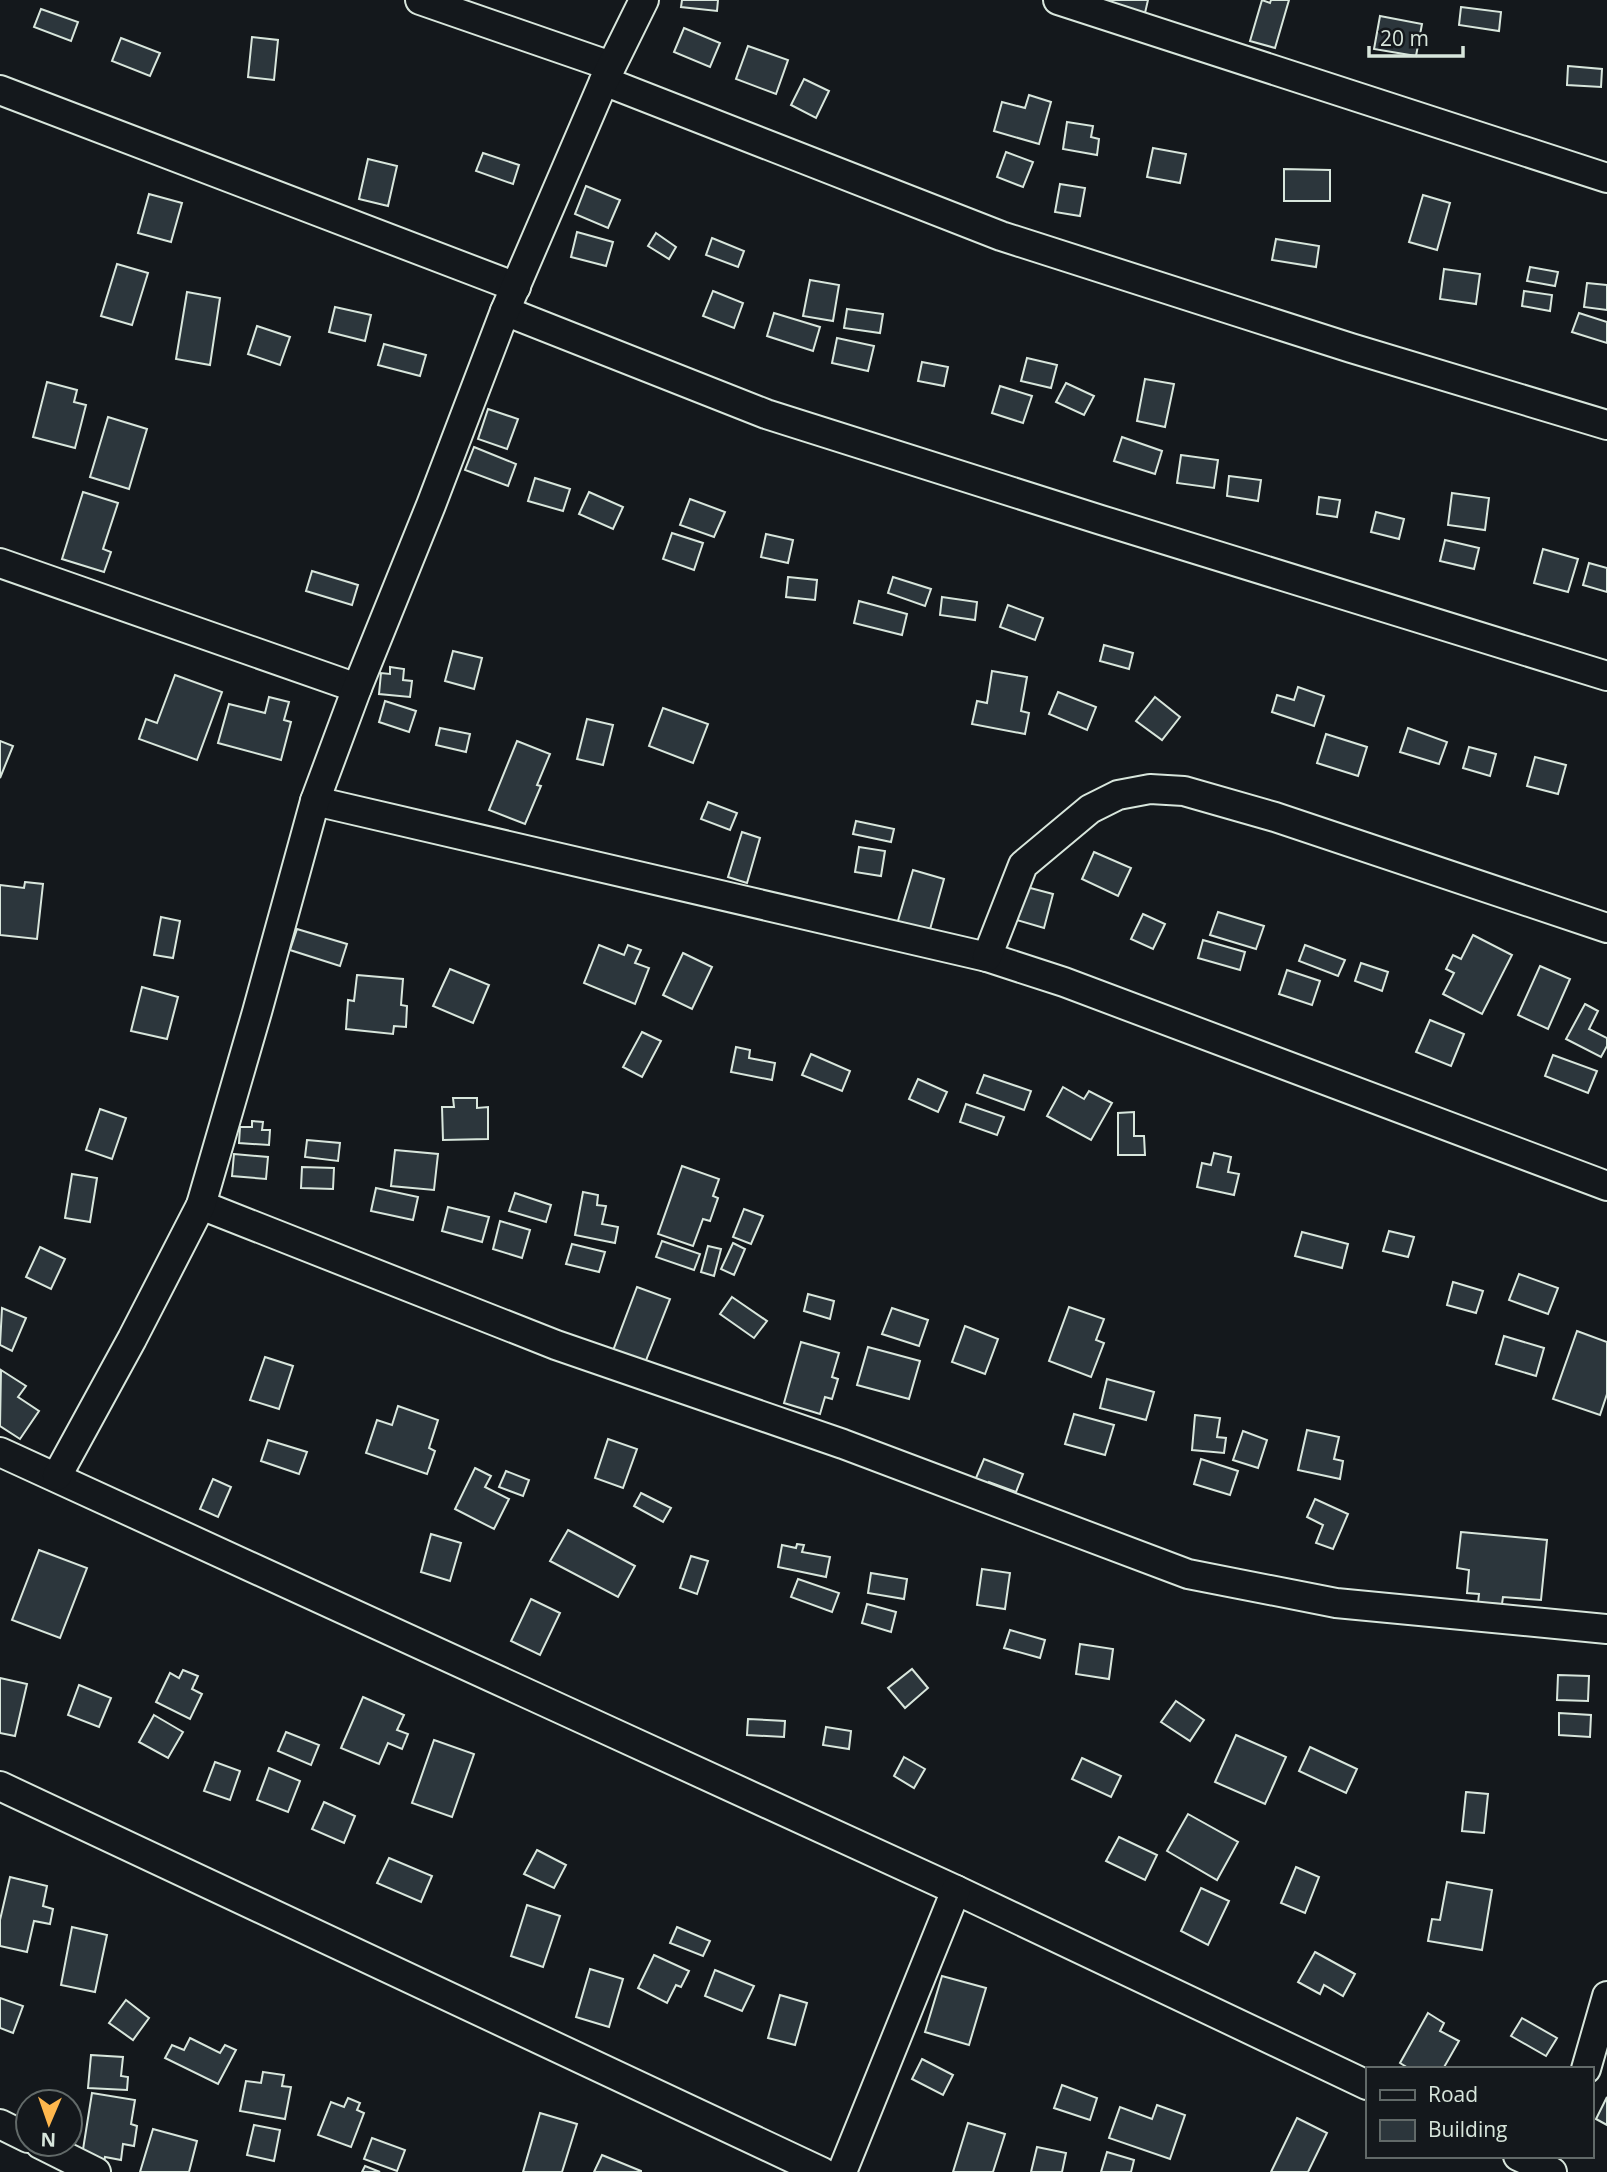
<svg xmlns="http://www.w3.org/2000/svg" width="1607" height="2172" viewBox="0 0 1607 2172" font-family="'Open Sans',sans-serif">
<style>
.building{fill:#2c363c;stroke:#d8e6dc;stroke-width:2}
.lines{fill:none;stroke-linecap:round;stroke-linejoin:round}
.street-casing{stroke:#d8e6dc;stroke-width:32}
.street{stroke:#14181c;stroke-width:28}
</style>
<rect width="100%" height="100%" fill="#14181c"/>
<!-- building -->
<g class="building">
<path d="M682,0H718L717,11L681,7Z"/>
<path d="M1096,0H1148L1145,13L1095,3Z"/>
<path d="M1262,0L1270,3L1271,0H1289L1275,48L1250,41Z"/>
<path d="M1461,7L1501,12L1499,31L1459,25Z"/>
<path d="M41,9L78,22L71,41L34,27Z"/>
<path d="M1380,16L1422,24L1416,56L1374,49Z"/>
<path d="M684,28L720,43L710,67L674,52Z"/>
<path d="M252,37L278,40L274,80L248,77Z"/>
<path d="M121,38L160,53L150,76L112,61Z"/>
<path d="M748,46L788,60L776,94L736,79Z"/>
<path d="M1568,66L1602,69L1601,87L1567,85Z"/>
<path d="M804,79L829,91L816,118L791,105Z"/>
<path d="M1029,95L1051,102L1039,144L994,131L1002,102L1025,108Z"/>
<path d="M1067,122L1093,126L1091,137L1099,139L1097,155L1063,149Z"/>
<path d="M1153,148L1186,154L1180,183L1147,177Z"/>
<path d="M1006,152L1033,162L1023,187L997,177Z"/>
<path d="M483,153L519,165L513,184L476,171Z"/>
<path d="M368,159L397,166L388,206L359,199Z"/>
<path d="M1284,169L1330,170V201H1284Z"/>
<path d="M1060,184L1085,188L1080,216L1055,212Z"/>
<path d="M586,186L620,200L608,228L575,214Z"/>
<path d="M149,194L182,203L171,242L138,233Z"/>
<path d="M1423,195L1450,203L1437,250L1409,242Z"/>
<path d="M577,232L613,242L606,266L571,257Z"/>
<path d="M656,233L676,247L669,259L648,246Z"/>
<path d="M712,238L744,251L738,267L706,255Z"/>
<path d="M1276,239L1319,246L1316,267L1272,260Z"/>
<path d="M117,264L148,273L132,325L101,316Z"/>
<path d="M1530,267L1558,272L1555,286L1527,281Z"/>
<path d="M1444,269L1480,274L1476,304L1440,299Z"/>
<path d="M810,280L839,285L833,321L803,316Z"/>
<path d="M1587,283L1607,285V310L1584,307Z"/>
<path d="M713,291L743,303L734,328L703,316Z"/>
<path d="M1524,291L1552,295L1550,311L1522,306Z"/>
<path d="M187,292L220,298L210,365L176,359Z"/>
<path d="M335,307L371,315L365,341L329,332Z"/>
<path d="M847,309L883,314L880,333L844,328Z"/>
<path d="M774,313L820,327L813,351L767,336Z"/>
<path d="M1579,313L1607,322V343L1572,332Z"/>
<path d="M257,326L290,337L280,365L248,354Z"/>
<path d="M837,338L874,346L868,371L832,363Z"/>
<path d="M384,344L426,355L420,376L378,365Z"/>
<path d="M1027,358L1057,365L1051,388L1021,381Z"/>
<path d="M922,362L948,367L944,386L918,381Z"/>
<path d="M1145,379L1174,384L1165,427L1137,421Z"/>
<path d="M47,382L77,390L74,402L86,405L75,448L33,437Z"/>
<path d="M1066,383L1094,396L1084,415L1056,402Z"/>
<path d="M1000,386L1032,396L1023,423L992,413Z"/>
<path d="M488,409L518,419L507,449L478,439Z"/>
<path d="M108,417L147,429L129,489L90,477Z"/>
<path d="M1122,437L1162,451L1155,474L1114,461Z"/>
<path d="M474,447L516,464L508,486L465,470Z"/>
<path d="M1181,455L1218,460L1214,488L1177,483Z"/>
<path d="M1229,476L1261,480L1258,501L1227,496Z"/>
<path d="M535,478L570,489L563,511L528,501Z"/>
<path d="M83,492L118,503L103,549L111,552L104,572L62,559Z"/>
<path d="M589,492L623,507L613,529L579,514Z"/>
<path d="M1452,493L1489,498L1485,530L1448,525Z"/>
<path d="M1319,497L1340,500L1337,517L1317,514Z"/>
<path d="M690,499L725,512L714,537L680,525Z"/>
<path d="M1376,512L1404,519L1399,539L1371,532Z"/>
<path d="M672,533L703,543L694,570L663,559Z"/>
<path d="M766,534L793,540L788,563L761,557Z"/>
<path d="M1445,540L1479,548L1474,569L1440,561Z"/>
<path d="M1543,549L1578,559L1568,592L1534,583Z"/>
<path d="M1589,563L1607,568V592L1583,585Z"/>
<path d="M312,571L358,585L352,605L306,591Z"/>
<path d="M788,577L817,580L815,600L786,597Z"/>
<path d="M893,577L931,589L925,606L888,593Z"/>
<path d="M942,597L977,602L975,620L940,615Z"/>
<path d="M859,601L907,614L902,635L854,623Z"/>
<path d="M1008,605L1043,618L1035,640L1000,627Z"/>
<path d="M1104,645L1133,653L1129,669L1100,661Z"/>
<path d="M453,651L482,658L474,689L445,681Z"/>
<path d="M390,667L404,669L403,680L412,681L410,697L379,694L381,673L390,674Z"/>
<path d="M992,671L1027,677L1021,711L1029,713L1025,734L972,724L977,701L987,703Z"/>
<path d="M175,675L222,692L197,760L139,739L146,719L157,723Z"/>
<path d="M1298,687L1324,696L1314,726L1272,712L1277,695L1294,700Z"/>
<path d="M1058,692L1096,707L1087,730L1049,714Z"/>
<path d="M269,697L289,702L284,720L291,722L281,760L218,743L229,704L265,713Z"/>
<path d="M1155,697L1180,717L1162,740L1136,721Z"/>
<path d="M385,701L416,711L409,732L379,722Z"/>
<path d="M663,708L708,724L693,763L649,746Z"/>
<path d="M587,719L613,725L603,765L577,759Z"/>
<path d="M440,728L470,734L466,752L436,745Z"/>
<path d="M1408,728L1447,742L1439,764L1400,752Z"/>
<path d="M1326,734L1367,747L1358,776L1317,763Z"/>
<path d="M0,741L13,746L0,778Z"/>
<path d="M517,741L550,754L537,785L541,786L525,824L489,810Z"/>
<path d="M1469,747L1496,754L1490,776L1463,768Z"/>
<path d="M1535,757L1566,765L1558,794L1527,786Z"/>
<path d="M708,802L737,813L730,830L701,819Z"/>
<path d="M856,821L894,829L891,842L853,834Z"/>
<path d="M742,832L760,838L747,883L728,877Z"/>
<path d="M859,847L885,851L881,876L855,872Z"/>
<path d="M1094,852L1131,868L1118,896L1082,879Z"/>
<path d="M913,870L944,879L929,933L897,924Z"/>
<path d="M25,882L43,884L37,939L0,935V885L24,888Z"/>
<path d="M1019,885L1053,894L1044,928L1010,918Z"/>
<path d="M1218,912L1264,926L1256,949L1210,935Z"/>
<path d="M1143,914L1165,924L1153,949L1131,939Z"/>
<path d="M161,917L180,921L173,958L154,955Z"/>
<path d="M297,929L347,944L340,966L290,950Z"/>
<path d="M1473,935L1512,955L1482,1014L1443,994L1454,973L1446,969L1453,955L1461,959Z"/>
<path d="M1203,940L1245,952L1240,970L1198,958Z"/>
<path d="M599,945L624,955L628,945L641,950L635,963L649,968L635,1004L584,983Z"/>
<path d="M1305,945L1345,960L1338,976L1299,961Z"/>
<path d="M683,953L712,967L692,1009L663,995Z"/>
<path d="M1361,963L1388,972L1382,991L1355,981Z"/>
<path d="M1540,966L1570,979L1548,1029L1518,1015Z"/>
<path d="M450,969L489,985L473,1023L433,1006Z"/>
<path d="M1287,970L1320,981L1312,1005L1279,994Z"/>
<path d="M357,975L403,979L401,1005L407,1006L406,1027L394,1026L393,1034L346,1029L348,1000L354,1001Z"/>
<path d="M142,987L178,997L167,1039L131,1031Z"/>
<path d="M1585,1004L1598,1011L1589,1029L1607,1038V1046L1601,1057L1566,1039Z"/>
<path d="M1430,1020L1464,1034L1451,1066L1416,1052Z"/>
<path d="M642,1032L661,1041L642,1077L623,1067Z"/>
<path d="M736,1047L750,1050L749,1058L775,1063L772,1080L731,1072Z"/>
<path d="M811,1054L850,1071L842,1091L802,1075Z"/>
<path d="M1553,1055L1597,1071L1588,1093L1545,1076Z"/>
<path d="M984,1075L1031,1091L1024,1110L977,1093Z"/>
<path d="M918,1079L947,1092L938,1112L909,1099Z"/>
<path d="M1063,1087L1084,1099L1089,1091L1112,1103L1091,1140L1047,1116Z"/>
<path d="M453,1098H477V1108L488,1107V1139L443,1140L442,1107H454Z"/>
<path d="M966,1104L1004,1117L997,1135L960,1122Z"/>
<path d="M100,1109L126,1118L112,1159L86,1150Z"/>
<path d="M1134,1112V1136H1144L1145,1155H1118V1113Z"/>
<path d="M252,1121L263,1122L262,1130H270L269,1145L239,1143L240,1127H252Z"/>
<path d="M307,1140L340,1143L338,1161L305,1157Z"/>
<path d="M395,1150L438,1154L434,1190L391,1186Z"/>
<path d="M1214,1153L1231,1157L1228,1172L1239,1174L1234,1195L1197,1187L1202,1163L1211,1165Z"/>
<path d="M234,1154L268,1157L266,1179L232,1176Z"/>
<path d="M682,1166L719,1179L713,1196L718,1198L710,1221L703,1219L693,1246L658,1234Z"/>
<path d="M302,1167L334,1168L333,1189L301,1188Z"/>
<path d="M72,1174L97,1178L90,1222L65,1218Z"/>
<path d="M376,1188L418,1197L413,1220L371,1211Z"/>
<path d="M583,1192L598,1195L597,1205L606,1206L602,1224L618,1227L615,1243L575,1235Z"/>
<path d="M515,1193L551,1205L546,1222L509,1211Z"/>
<path d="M448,1207L489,1217L482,1242L442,1231Z"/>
<path d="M744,1209L763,1216L751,1244L733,1237Z"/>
<path d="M500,1221L530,1230L522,1258L493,1249Z"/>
<path d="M1389,1231L1414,1237L1408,1257L1383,1251Z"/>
<path d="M1302,1232L1348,1244L1342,1268L1295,1256Z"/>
<path d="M662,1241L700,1254L694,1270L656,1257Z"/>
<path d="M733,1243L745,1249L734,1275L721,1269Z"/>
<path d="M572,1244L605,1252L599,1272L566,1264Z"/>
<path d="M708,1246L721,1249L714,1276L701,1272Z"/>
<path d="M40,1247L65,1259L51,1289L26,1277Z"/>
<path d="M1519,1274L1558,1288L1548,1314L1509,1300Z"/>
<path d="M1453,1282L1483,1291L1476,1313L1447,1305Z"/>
<path d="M637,1287L670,1299L643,1368L611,1356Z"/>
<path d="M808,1294L834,1301L830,1319L804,1311Z"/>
<path d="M732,1297L767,1321L754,1338L720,1314Z"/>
<path d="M1069,1307L1104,1319L1096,1340L1104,1343L1091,1377L1049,1361Z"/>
<path d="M2,1308L26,1318L12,1351L0,1345Z"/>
<path d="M892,1308L928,1320L919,1346L882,1334Z"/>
<path d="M965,1326L998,1339L985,1374L952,1362Z"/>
<path d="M1577,1331L1607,1342V1394L1600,1415L1553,1399Z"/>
<path d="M1504,1336L1544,1348L1536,1376L1496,1364Z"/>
<path d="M801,1342L839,1353L832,1377L838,1379L832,1399L825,1397L820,1414L784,1403Z"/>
<path d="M868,1347L920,1361L909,1399L857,1385Z"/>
<path d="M265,1357L293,1366L279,1409L250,1400Z"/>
<path d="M1,1370L26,1386L18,1397L39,1411L20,1439L0,1426Z"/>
<path d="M1107,1379L1154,1392L1146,1420L1100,1408Z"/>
<path d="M398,1406L438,1420L429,1448L435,1451L427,1474L366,1453L377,1420L392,1425Z"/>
<path d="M1074,1414L1114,1425L1105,1455L1065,1444Z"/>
<path d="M1195,1415L1220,1418L1217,1437L1226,1438L1224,1453L1192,1450Z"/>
<path d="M1307,1430L1339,1437L1334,1459L1343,1461L1340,1479L1298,1470Z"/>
<path d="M1243,1431L1267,1440L1258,1468L1233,1460Z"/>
<path d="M608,1439L637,1449L623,1488L595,1478Z"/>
<path d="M268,1440L307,1452L299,1474L261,1461Z"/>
<path d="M984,1459L1023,1474L1016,1492L989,1482L986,1489L973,1485Z"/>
<path d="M1201,1459L1238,1471L1230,1495L1194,1484Z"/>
<path d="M475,1468L491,1476L485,1487L509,1499L494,1529L455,1509Z"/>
<path d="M506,1471L529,1480L523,1496L499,1487Z"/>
<path d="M213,1479L231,1487L218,1517L200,1509Z"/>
<path d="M641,1493L671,1508L663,1522L634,1506Z"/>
<path d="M1315,1499L1348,1514L1333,1549L1316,1543L1323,1525L1307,1517Z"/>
<path d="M568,1530L635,1566L618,1597L550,1561Z"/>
<path d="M1461,1532L1547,1540L1541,1600L1503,1597L1502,1604L1478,1603L1479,1594L1467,1593L1469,1570L1457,1568Z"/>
<path d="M431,1534L461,1543L450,1581L421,1572Z"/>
<path d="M797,1544L804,1545L802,1552L830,1557L826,1577L778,1567L782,1545L796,1548Z"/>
<path d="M39,1550L87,1568L60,1638L12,1620Z"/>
<path d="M691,1556L708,1561L697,1594L680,1588Z"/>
<path d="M982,1569L1010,1573L1005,1609L977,1605Z"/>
<path d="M871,1573L907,1579L904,1599L868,1593Z"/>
<path d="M798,1579L839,1593L832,1612L791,1597Z"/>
<path d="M531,1599L560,1613L540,1655L511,1641Z"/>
<path d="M867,1604L896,1612L891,1632L862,1623Z"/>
<path d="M1010,1630L1045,1640L1040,1658L1004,1648Z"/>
<path d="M1080,1644L1113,1649L1109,1679L1076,1674Z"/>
<path d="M912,1669L928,1688L905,1708L888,1688Z"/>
<path d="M183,1670L198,1676L192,1689L202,1694L190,1719L156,1702L170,1673L179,1678Z"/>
<path d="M1558,1675L1589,1676L1588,1701L1557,1700Z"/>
<path d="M0,1678L27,1684L15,1736L0,1733Z"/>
<path d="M79,1685L111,1698L99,1727L68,1715Z"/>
<path d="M363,1697L404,1715L397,1730L408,1734L402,1749L388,1743L379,1764L341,1748Z"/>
<path d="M1176,1701L1204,1720L1190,1741L1161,1722Z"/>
<path d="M1559,1713L1591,1715L1590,1737L1559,1735Z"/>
<path d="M154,1715L183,1732L168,1758L139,1742Z"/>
<path d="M748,1719L785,1721L784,1737L747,1735Z"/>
<path d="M826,1727L851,1731L849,1749L823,1745Z"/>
<path d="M286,1732L319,1745L311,1765L278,1751Z"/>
<path d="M1236,1735L1286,1757L1265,1804L1215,1782Z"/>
<path d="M434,1740L474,1754L452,1817L412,1803Z"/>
<path d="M1310,1747L1357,1769L1346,1793L1299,1771Z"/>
<path d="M904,1757L925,1769L914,1788L894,1776Z"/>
<path d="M1082,1758L1121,1776L1111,1797L1072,1779Z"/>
<path d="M215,1762L240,1771L230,1800L204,1791Z"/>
<path d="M269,1768L300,1781L288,1812L257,1800Z"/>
<path d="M1466,1792L1488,1794L1484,1833L1462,1831Z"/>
<path d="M324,1802L355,1816L344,1843L312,1829Z"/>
<path d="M1188,1814L1238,1842L1217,1880L1167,1851Z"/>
<path d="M1119,1837L1157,1855L1145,1880L1106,1861Z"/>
<path d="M537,1850L566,1865L554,1888L524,1874Z"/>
<path d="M389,1858L432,1876L421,1902L377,1883Z"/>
<path d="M1296,1867L1319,1877L1305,1913L1281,1903Z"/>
<path d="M10,1877L47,1886L43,1906L53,1909L50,1924L34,1921L27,1952L0,1946V1920Z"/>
<path d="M1447,1882L1492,1890L1482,1950L1428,1941L1432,1919L1440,1920Z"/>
<path d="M1201,1888L1229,1901L1208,1945L1181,1931Z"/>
<path d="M527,1905L560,1916L543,1967L511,1956Z"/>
<path d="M72,1927L107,1935L95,1992L61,1985Z"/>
<path d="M677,1927L710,1941L703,1956L670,1943Z"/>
<path d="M1315,1952L1355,1974L1343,1996L1324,1985L1320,1994L1298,1982Z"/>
<path d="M654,1955L689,1971L681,1987L676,1985L667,2003L638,1988Z"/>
<path d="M590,1969L623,1979L609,2027L576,2017Z"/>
<path d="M715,1970L754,1986L742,2011L705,1996Z"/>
<path d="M942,1976L986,1988L969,2045L925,2032Z"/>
<path d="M780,1995L807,2003L795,2045L768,2038Z"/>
<path d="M0,1998L23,2006L13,2033L0,2028Z"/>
<path d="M126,2000L149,2018L133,2040L109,2023Z"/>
<path d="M1428,2013L1444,2023L1440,2031L1459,2041L1443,2069H1410L1400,2063Z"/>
<path d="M1522,2018L1557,2038L1546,2056L1511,2036Z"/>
<path d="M190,2038L220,2053L225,2045L236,2050L218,2084L165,2058L172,2045L184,2050Z"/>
<path d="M91,2055L123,2057L121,2076L128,2077L127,2090L88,2088Z"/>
<path d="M922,2059L953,2075L943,2095L912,2079Z"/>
<path d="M263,2072L284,2075L282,2086L291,2087L285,2119L240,2111L246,2081L261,2083Z"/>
<path d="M1062,2085L1097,2098L1090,2120L1054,2108Z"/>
<path d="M92,2093L135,2100L131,2124L137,2126L134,2146L123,2144L121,2160L105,2157L103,2166L81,2162Z"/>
<path d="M1607,2097V2125L1596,2119Z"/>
<path d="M348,2098L360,2103L357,2110L364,2113L351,2147L318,2135L331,2102L344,2107Z"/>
<path d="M1157,2105L1185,2115L1170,2159L1109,2138L1120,2107L1152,2119Z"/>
<path d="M540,2113L577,2124L562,2172H523Z"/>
<path d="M1297,2118L1327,2133L1308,2172H1271Z"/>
<path d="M968,2123L1005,2134L993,2172H953Z"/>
<path d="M254,2125L280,2130L274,2161L247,2155Z"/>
<path d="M153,2129L197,2141L189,2172H140Z"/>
<path d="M372,2138L405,2150L397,2171L364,2159Z"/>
<path d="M1037,2147L1066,2153L1062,2172H1031Z"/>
<path d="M1107,2152L1134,2160L1131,2172H1101Z"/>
<path d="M602,2155L641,2171V2172H594Z"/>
<path d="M365,2166L380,2172H362Z"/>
</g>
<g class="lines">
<!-- street casing -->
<g class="street-casing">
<g id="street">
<path d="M420,0L611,66"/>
<path d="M1058,0L1607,178"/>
<path d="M604,81L1001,236L1351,348L1607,425"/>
<path d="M0,90L516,287"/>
<path d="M505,311L766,414L1101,520L1607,676"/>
<path d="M0,563L357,688"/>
<path d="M315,801L987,957L1064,982L1607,1186"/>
<path d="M987,957L1023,865L1090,809L1118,795L1150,789L1184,791L1275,817L1607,928"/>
<path d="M201,1205L556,1345L843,1444L1188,1574L1336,1603L1607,1629"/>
<path d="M0,1452L956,1890L1367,2085"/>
<path d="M57,1476L132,1339L201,1205L257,1012L315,801L357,688L431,505L505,311L604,81L644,0"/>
<path d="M0,1786L822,2172"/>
<path d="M1586,2069L1607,1996"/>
<path d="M0,2124L28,2138"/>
<path d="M40,2144L96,2172"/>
<path d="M1518,2156L1552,2172"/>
<path d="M842,2172L956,1890"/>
</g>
</g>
<!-- street -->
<use href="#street" class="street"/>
</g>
<!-- legend -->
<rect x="1366" y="2067" width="228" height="91" fill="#14181c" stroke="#626a69" stroke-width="2"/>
<rect x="1380" y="2090" width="35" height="10" fill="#14181c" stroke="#626a69" stroke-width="2"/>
<text x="1428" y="2102" font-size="21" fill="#d8e6dc">Road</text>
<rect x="1380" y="2120" width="35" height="21" fill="#2c363c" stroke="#626a69" stroke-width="2"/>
<text x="1428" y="2137" font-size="21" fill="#d8e6dc">Building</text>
<!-- north arrow -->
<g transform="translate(49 2123) rotate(182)"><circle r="33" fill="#14181c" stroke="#626a69" stroke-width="2"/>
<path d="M0-5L12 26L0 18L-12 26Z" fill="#ffb74d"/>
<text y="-10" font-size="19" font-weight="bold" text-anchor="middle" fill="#d8e6dc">N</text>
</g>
<!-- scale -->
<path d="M1369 46v10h94v-10" fill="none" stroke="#d8e6dc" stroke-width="3.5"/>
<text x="1380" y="46" font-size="21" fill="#d8e6dc" stroke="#14181c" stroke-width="5" paint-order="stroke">20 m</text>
</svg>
